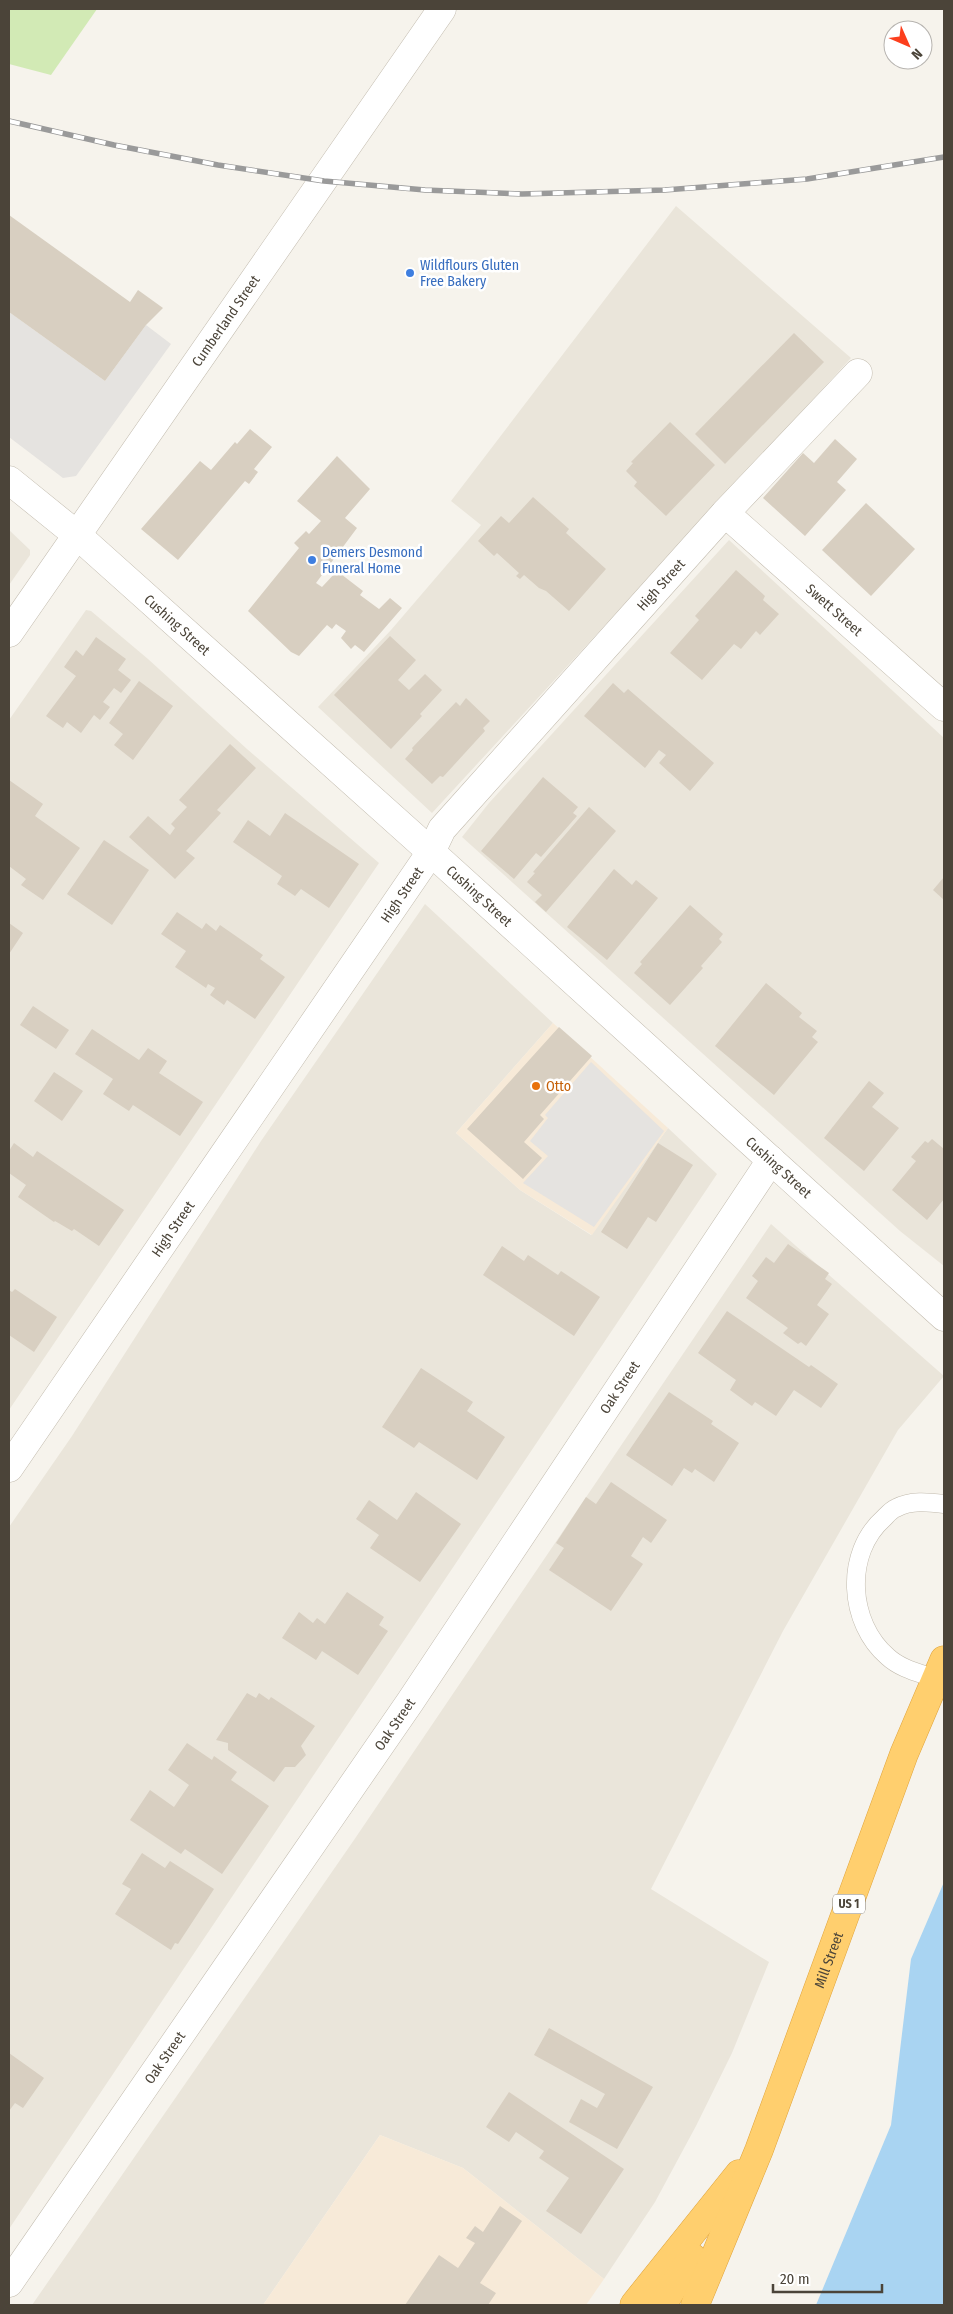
<svg xmlns="http://www.w3.org/2000/svg" width="953" height="2314" viewBox="0 0 953 2314" font-family="'Fira Sans Condensed',sans-serif">
<style>
.residential{fill:#eae5da}
.commercial{fill:#f7ead8}
.green{fill:#d2eab5}
.parking{fill:#e5e3e0}
.water{fill:#a9d4f2}
.building{fill:#d8cfc1}
.lines{fill:none;stroke-linecap:round;stroke-linejoin:round}
.lane-casing{stroke:#c2bbae;stroke-width:19}
.street-casing{stroke:#c2bbae;stroke-width:29}
.highway-casing{stroke:#e0a43c;stroke-width:29}
.lane{stroke:#fff;stroke-width:18}
.street{stroke:#fff;stroke-width:28}
.highway{stroke:#ffcf6e;stroke-width:28}
.rail-casing{stroke:#9a9a9a;stroke-width:5.5}
.rail{stroke:#fff;stroke-width:4;stroke-dasharray:11;stroke-linecap:butt}
.shop-dot{fill:#3f7fe0;stroke:#fff;stroke-width:2}
.food-dot{fill:#e8710a;stroke:#fff;stroke-width:2}
.labels{text-anchor:middle;dominant-baseline:central;stroke-width:5;stroke-linejoin:round;paint-order:stroke}
.shield{fill:#fff;stroke:#817c74;stroke-width:1}
.shield-label{font-size:12px;font-weight:bold;fill:#4b4439}
.shop-label{font-size:14px;fill:#366cbe;stroke:#fff;text-anchor:start}
.street-label{font-size:14px;fill:#4b4439;stroke:#fff}
.food-label{font-size:14px;fill:#c56008;stroke:#fff;text-anchor:start}
</style>
<rect width="100%" height="100%" fill="#f6f3ec"/>
<!-- residential -->
<g class="residential">
<path d="M676,206L851,358L432,813L318,707L391,630L481,525L451,501Z"/>
<path d="M9,530L30,550V555L9,585Z"/>
<path d="M729,540L944,738V1266L900,1231L462,837L489,803Z"/>
<path d="M86,610L91,611L148,659L247,749L379,863L9,1410V720Z"/>
<path d="M425,904L553,1023L456,1133L520,1190L591,1235L668,1128L717,1174L9,2229V1527L72,1436L261,1141Z"/>
<path d="M771,1224L944,1376L898,1430L783,1631L651,1889L769,1962L732,2053L696,2126L655,2202L604,2279L463,2168L380,2135L263,2305H32L354,1840Z"/>
</g>
<!-- commercial -->
<g class="commercial">
<path d="M553,1023L668,1128L592,1235L520,1190L456,1133Z"/>
<path d="M380,2135L463,2168L604,2279L586,2305H263Z"/>
</g>
<!-- green -->
<path class="green" d="M9,9H97L51,75L9,64Z"/>
<!-- parking -->
<g class="parking">
<path d="M9,312L105,381L146,325L171,344L76,476L63,478L9,437Z"/>
<path d="M591,1062L664,1131L594,1227L523,1183L548,1156L530,1141L548,1118L545,1115Z"/>
</g>
<!-- water -->
<path class="water" d="M944,1882V2305H816L891,2125L911,1959Z"/>
<!-- building -->
<g class="building">
<path d="M9,215L130,302L138,290L163,308L146,325L105,381L9,312Z"/>
<path d="M794,333L824,362L725,464L695,434Z"/>
<path d="M670,422L715,465L666,516L634,486L637,482L626,471L633,463L631,462Z"/>
<path d="M250,429L272,447L254,469L258,472L249,484L245,481L178,560L141,529L200,461L211,470L235,442L237,444Z"/>
<path d="M835,439L857,459L837,482L846,490L805,536L763,498L803,453L814,463Z"/>
<path d="M337,456L370,489L345,518L357,528L316,583L322,587L337,571L363,591L360,595L379,609L390,598L402,608L364,652L355,645L351,649L341,638L346,631L336,624L332,629L327,625L299,656L291,652L248,611L299,548L294,543L306,531L309,534L321,521L297,501Z"/>
<path d="M533,497L569,529L566,533L606,569L569,611L546,591L539,588L524,575L520,579L516,576L519,573L497,553L494,556L478,541L501,516L509,523Z"/>
<path d="M866,503L915,549L871,596L822,550Z"/>
<path d="M736,570L765,596L763,600L779,614L760,635L756,631L741,649L734,644L702,680L670,653L699,620L695,616Z"/>
<path d="M390,636L416,660L398,680L409,690L425,674L442,690L420,714L422,716L391,749L334,695Z"/>
<path d="M96,637L126,659L118,670L131,680L121,693L114,688L103,702L110,707L100,720L94,715L81,733L67,722L63,728L46,716L76,676L64,667L76,650L83,656Z"/>
<path d="M139,681L173,706L133,760L114,745L123,734L109,723Z"/>
<path d="M613,683L624,693L628,689L714,763L690,791L659,763L666,755L659,750L645,768L584,716Z"/>
<path d="M466,698L490,721L483,728L485,731L443,777L440,776L432,784L405,759L413,750L412,748L456,702L460,706Z"/>
<path d="M230,744L256,768L217,810L221,813L186,851L195,858L175,879L129,837L148,816L170,835L175,828L171,824L187,807L179,800Z"/>
<path d="M543,777L578,807L573,813L577,816L541,857L536,853L514,879L481,851Z"/>
<path d="M9,780L43,804L35,816L80,848L43,900L21,885L26,879L9,866Z"/>
<path d="M589,807L616,831L546,912L535,902L542,895L527,882L535,873L533,872Z"/>
<path d="M285,813L359,864L329,908L301,889L295,896L277,884L282,876L233,842L248,820L270,836Z"/>
<path d="M104,840L149,870L112,925L67,894Z"/>
<path d="M614,869L632,885L636,880L658,898L607,960L567,927Z"/>
<path d="M944,877V900L933,890Z"/>
<path d="M690,905L723,934L719,939L722,942L701,966L703,968L670,1005L634,973L642,964L640,962Z"/>
<path d="M177,912L202,929L206,923L216,931L220,925L263,955L260,959L285,977L255,1019L227,1000L224,1005L210,995L215,988L208,984L206,988L175,967L186,951L161,934Z"/>
<path d="M9,923L23,933L9,954Z"/>
<path d="M766,983L802,1013L799,1017L817,1031L812,1037L818,1042L774,1095L715,1046Z"/>
<path d="M33,1006L69,1030L56,1049L20,1025Z"/>
<path d="M559,1027L592,1056L540,1115L544,1119L524,1142L542,1158L523,1179L467,1129Z"/>
<path d="M92,1029L139,1060L148,1048L167,1061L159,1073L203,1102L180,1136L133,1105L129,1111L103,1094L113,1079L75,1054Z"/>
<path d="M54,1072L83,1091L62,1121L34,1101Z"/>
<path d="M869,1081L884,1093L872,1107L899,1128L864,1171L824,1138Z"/>
<path d="M932,1139L944,1149V1199L927,1220L892,1190L916,1161L911,1157L925,1141L928,1143Z"/>
<path d="M14,1143L33,1157L37,1151L124,1210L99,1246L74,1229L72,1231L55,1221L54,1222L18,1197L26,1185L9,1173V1151Z"/>
<path d="M658,1143L693,1165L656,1222L648,1217L627,1249L601,1232Z"/>
<path d="M788,1244L829,1273L825,1279L832,1284L817,1305L829,1314L806,1346L801,1342L798,1344L783,1333L788,1328L746,1298L758,1281L752,1276L766,1257L774,1263Z"/>
<path d="M502,1246L524,1261L528,1255L558,1275L561,1271L600,1297L574,1336L483,1275Z"/>
<path d="M15,1289L57,1317L34,1352L9,1335V1290L12,1292Z"/>
<path d="M727,1311L809,1367L811,1365L838,1384L821,1408L794,1390L776,1416L755,1402L752,1406L730,1390L736,1380L698,1353Z"/>
<path d="M421,1368L473,1402L467,1411L505,1437L477,1480L419,1442L414,1448L382,1427Z"/>
<path d="M669,1392L713,1421L711,1424L739,1443L714,1482L695,1469L692,1473L684,1468L672,1486L626,1455Z"/>
<path d="M611,1482L667,1520L651,1543L643,1537L631,1556L643,1564L611,1611L549,1570L564,1548L556,1543L586,1497L596,1504Z"/>
<path d="M416,1492L461,1524L420,1582L370,1548L379,1535L356,1519L369,1500L397,1520Z"/>
<path d="M347,1592L384,1617L379,1625L388,1631L358,1675L322,1651L316,1660L282,1638L299,1612L313,1623L317,1618L325,1624Z"/>
<path d="M247,1693L256,1698L259,1693L269,1700L271,1697L315,1726L301,1746L306,1755L295,1767H285L274,1782L228,1750V1743L216,1740Z"/>
<path d="M187,1743L212,1760L214,1756L237,1772L231,1780L269,1806L222,1874L185,1849L181,1854L130,1820L150,1790L174,1807L189,1785L168,1770Z"/>
<path d="M142,1853L165,1868L170,1861L214,1889L178,1944L175,1943L171,1950L115,1914L131,1889L122,1884Z"/>
<path d="M549,2028L653,2087L617,2149L569,2122L581,2099L597,2108L605,2094L534,2055Z"/>
<path d="M9,2053L44,2078L23,2108L15,2103L9,2111Z"/>
<path d="M509,2092L624,2169L581,2234L546,2211L569,2178L539,2158L544,2151L516,2132L509,2142L486,2127Z"/>
<path d="M500,2206L522,2221L480,2283L496,2293L488,2305H405L439,2255L458,2268L475,2243L466,2238L475,2226L483,2232Z"/>
</g>
<g class="lines">
<!-- lane casing -->
<g class="lane-casing">
<path id="lane" d="M936,1679C920,1673 901,1669 888,1657C848,1623 844,1553 884,1518C887,1515 891,1510 896,1508C911,1500 928,1502 944,1504"/>
</g>
<!-- street casing -->
<g class="street-casing">
<g id="street">
<path id="s1" d="M9,480L77,535L431,852L944,1317"/>
<path id="s2" d="M725,513L944,707"/>
<path id="s3" d="M9,633L442,9"/>
<path id="s4" d="M9,1468L431,852L442,829L725,513L858,373"/>
<path id="s5" d="M9,2283L410,1702L771,1160"/>
</g>
</g>
<!-- highway casing -->
<g class="highway-casing">
<g id="highway">
<path d="M634,2305L739,2174"/>
<path d="M662,2305L692,2257"/>
<path id="s6" d="M695,2305L759,2150L904,1754L944,1660"/>
</g>
</g>
<!-- lane -->
<use href="#lane" class="lane"/>
<!-- street -->
<use href="#street" class="street"/>
<!-- highway -->
<use href="#highway" class="highway"/>
<!-- rail casing -->
<g class="rail-casing">
<path id="rail" d="M9,121L114,145L218,165L324,181L425,190L522,194L665,190L807,179L944,157"/>
</g>
<!-- rail -->
<use href="#rail" class="rail"/>
</g>
<!-- markers -->
<g class="shop-dot">
<circle cx="410" cy="273" r="5"/>
<circle cx="312" cy="560" r="5"/>
</g>
<circle class="food-dot" cx="536" cy="1086" r="5"/>
<g class="labels">
<!-- shield labels -->
<rect class="shield" x="833" y="1894.5" width="32" height="19" rx="4"/>
<g class="shield-label">
<text x="849" y="1904">US 1</text>
</g>
<!-- shop labels -->
<g class="shop-label">
<text x="420" y="265">Wildflours Gluten<tspan x="420" dy="16">Free Bakery</tspan></text>
<text x="322" y="552">Demers Desmond<tspan x="322" dy="16">Funeral Home</tspan></text>
</g>
<!-- street labels -->
<g class="street-label">
<text stroke="none"><textPath href="#s3" startOffset="380">Cumberland Street</textPath></text>
<text stroke="none"><textPath href="#s4" startOffset="1100">High Street</textPath></text>
<text stroke="none"><textPath href="#s2" startOffset="146">Swett Street</textPath></text>
<text stroke="none"><textPath href="#s1" startOffset="222">Cushing Street</textPath></text>
<text stroke="none"><textPath href="#s4" startOffset="695">High Street</textPath></text>
<text stroke="none"><textPath href="#s1" startOffset="628">Cushing Street</textPath></text>
<text stroke="none"><textPath href="#s1" startOffset="1032">Cushing Street</textPath></text>
<text stroke="none"><textPath href="#s4" startOffset="290">High Street</textPath></text>
<text stroke="none"><textPath href="#s5" startOffset="1084">Oak Street</textPath></text>
<text stroke="none"><textPath href="#s5" startOffset="679">Oak Street</textPath></text>
<text stroke="none"><textPath href="#s6" startOffset="370">Mill Street</textPath></text>
<text stroke="none"><textPath href="#s5" startOffset="274">Oak Street</textPath></text>
</g>
<!-- food labels -->
<g class="food-label">
<text x="546" y="1086">Otto</text>
</g>
</g>
<!-- border -->
<rect width="953" height="2314" fill="none" stroke="#4b4439" stroke-width="20"/>
<!-- north arrow -->
<g transform="translate(908 45) rotate(135)"><circle r="24" fill="#ffffff" stroke="#b7b4b0"/>
<path d="M0-4L9 19L0 12L-9 19Z" fill="#fc3f1d"/>
<text y="-8" font-size="14" font-weight="bold" text-anchor="middle" fill="#4b4439">N</text>
</g>
<!-- scale -->
<path d="M773 2284v8h109v-8" fill="none" stroke="#4b4439" stroke-width="2.5"/>
<text x="780" y="2284" font-size="15" fill="#4b4439" stroke="#ffffff" stroke-width="4" paint-order="stroke">20 m</text>
</svg>
